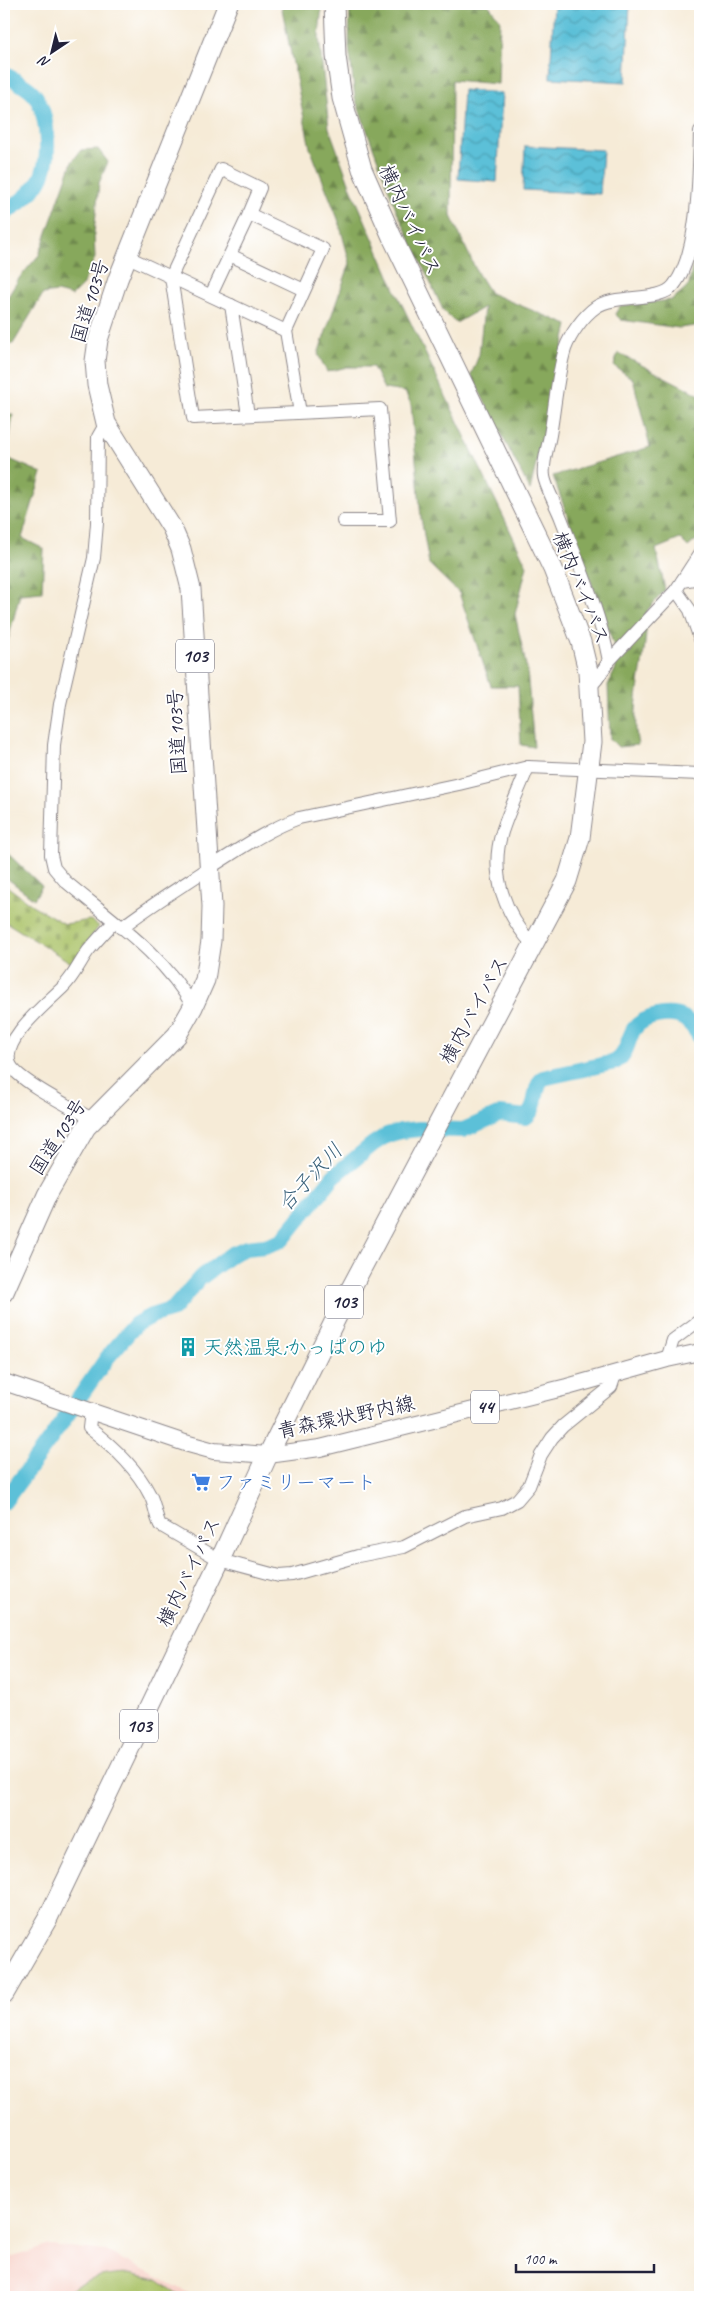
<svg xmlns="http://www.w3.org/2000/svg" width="704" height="2301" viewBox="0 0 704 2301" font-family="Caveat,'Klee One',sans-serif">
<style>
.built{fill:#f7d1c8}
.forest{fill:url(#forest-firs);stroke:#54654c}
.cemetery{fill:url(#cemetery-stones);stroke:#667252}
.pitch{fill:#aac268;stroke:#667252}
.water{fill:url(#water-waves);stroke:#3e718a}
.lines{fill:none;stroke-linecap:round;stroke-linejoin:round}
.river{stroke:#5bc0d8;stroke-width:16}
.minor-casing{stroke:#8c8689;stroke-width:14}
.major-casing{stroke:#8c8689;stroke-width:18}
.highway-casing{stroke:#8c8689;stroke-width:21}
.minor{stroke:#fff;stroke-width:12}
.major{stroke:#fff;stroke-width:16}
.highway{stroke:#fff;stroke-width:19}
.labels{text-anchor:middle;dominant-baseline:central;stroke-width:4;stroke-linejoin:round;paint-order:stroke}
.shield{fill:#fff;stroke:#646476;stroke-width:1}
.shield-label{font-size:19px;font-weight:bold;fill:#22223b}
.street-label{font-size:20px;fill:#22223b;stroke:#fff}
.culture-label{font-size:20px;fill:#0d838f;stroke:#fff;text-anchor:start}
.shop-label{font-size:20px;fill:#366cbe;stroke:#fff;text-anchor:start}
.water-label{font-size:21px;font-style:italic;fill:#39617a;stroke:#fff}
</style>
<defs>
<pattern id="forest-firs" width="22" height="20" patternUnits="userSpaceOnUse" patternTransform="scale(1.25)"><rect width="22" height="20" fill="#87a85c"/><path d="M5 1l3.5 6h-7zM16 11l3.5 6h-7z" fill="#6e884d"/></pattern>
<pattern id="cemetery-stones" width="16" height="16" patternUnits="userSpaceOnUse" patternTransform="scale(1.25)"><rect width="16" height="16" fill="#aac268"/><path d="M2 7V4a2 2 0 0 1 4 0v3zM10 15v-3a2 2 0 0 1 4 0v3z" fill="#92a65b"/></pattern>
<pattern id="water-waves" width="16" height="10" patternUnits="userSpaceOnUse" patternTransform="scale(1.25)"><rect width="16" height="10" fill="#5bc0d8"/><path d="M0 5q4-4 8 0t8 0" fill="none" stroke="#4b9cb0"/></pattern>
</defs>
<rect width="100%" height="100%" fill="#fff"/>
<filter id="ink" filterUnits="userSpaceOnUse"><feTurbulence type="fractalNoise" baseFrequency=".02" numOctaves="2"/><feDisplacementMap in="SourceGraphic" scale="10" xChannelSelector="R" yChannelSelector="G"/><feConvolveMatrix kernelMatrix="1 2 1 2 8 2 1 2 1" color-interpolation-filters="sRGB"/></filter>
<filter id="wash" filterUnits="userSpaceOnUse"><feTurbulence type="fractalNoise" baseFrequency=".0096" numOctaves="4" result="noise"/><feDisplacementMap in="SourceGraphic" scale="20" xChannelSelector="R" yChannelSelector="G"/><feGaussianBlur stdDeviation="1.12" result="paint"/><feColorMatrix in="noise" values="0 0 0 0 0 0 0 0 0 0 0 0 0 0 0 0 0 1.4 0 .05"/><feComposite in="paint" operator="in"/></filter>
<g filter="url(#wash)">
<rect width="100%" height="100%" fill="#f6ebd7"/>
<!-- built -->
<path class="built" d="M50,2245L106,2251L196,2297H4V2260Z"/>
<!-- forest -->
<g class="forest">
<path d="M281,4H322L319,37L329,128L351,188L397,294L527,566L515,614L527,670L534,747L521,745L518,686H491L459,593L429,564L421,518L411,404L405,392L384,389L373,367H347L327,372L318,354L350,263L338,219L310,148Z"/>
<path d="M350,4H488L500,20L498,84L452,80L451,216L478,274L490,293L568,325L530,490L471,375L479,355L484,307L456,323L444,312L396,209L355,98L349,47Z"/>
<path d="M98,149L108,162L99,183L94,233L95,258L82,286L72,296L57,292L43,294L13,344H4V303L20,277L39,255L72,162L81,150Z"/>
<path d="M700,222V318L695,326L679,328L621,320L615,314L620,306L672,300L689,285Z"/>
<path d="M618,353L700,395V537L688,547L680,539L656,549L665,590L646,612C649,656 629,702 638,745L618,747L610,739L608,685L616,668L613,643L553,476L650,447L633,379L614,366Z"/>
<path d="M4,414H13L7,458L42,473L22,538L44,549L42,592L20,594L7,644H4Z"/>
<path d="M4,850L42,886L34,899L4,876Z"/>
</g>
<!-- cemetery -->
<path class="cemetery" d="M4,884L32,905L65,924L90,920L99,926L73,964L4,921Z"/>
<!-- pitch -->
<path class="pitch" d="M129,2274L157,2280L181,2297H62C82,2279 102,2275 129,2274Z"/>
<!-- water -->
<g class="water">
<path d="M554,4H630L626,82L550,78Z"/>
<path d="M463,90L502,93L497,182L458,179Z"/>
<path d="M525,146L603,150L600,194L523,190Z"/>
</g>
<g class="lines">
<!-- river -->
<g class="river">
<path d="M4,74C13,80 26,85 33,93C48,111 51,155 42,176C35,192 17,204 4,214"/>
<path d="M4,1502L51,1438L107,1358L136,1324L151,1316L173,1309L200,1278L232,1254L246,1248L265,1246L282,1240L334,1176L373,1144L387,1135L401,1131L419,1129L463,1130L500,1114L526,1117C539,1107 532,1089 543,1078L615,1062C628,1054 627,1040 634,1029C644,1015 671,1011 685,1019C691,1023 696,1031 700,1037"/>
</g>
</g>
</g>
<g filter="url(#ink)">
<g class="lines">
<!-- minor casing -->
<g class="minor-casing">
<g id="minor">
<path d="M230,255L304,290"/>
<path d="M126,256L286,331"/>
<path d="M211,295L249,214"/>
<path d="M231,305L248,415"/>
<path d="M300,413L286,331L323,249L249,214L260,188L221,169L171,277L193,418C255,415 318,412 380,409L390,521H343"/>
<path d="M106,423L98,437L97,523L94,558L60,704L54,745L51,855L54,868L65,881C110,919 165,955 193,1007"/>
<path d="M682,581L700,578"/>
<path d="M676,590L690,610L700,639"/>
<path d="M609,661C600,612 579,565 561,518C557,507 545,486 544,476C542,464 548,447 550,435C555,407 557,376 565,349C570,335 583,316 596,307C616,293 661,303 674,285C699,254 699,171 700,131"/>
<path d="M589,688L597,679L609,661L676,590L700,553"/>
<path d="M528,767C520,788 509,810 502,832C489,874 505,915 534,946"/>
<path d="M121,928C148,907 177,889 206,870C237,851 266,830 299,818L459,784L528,767L700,774"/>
<path d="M92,1119C75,1109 17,1081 10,1064C0,1039 50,1001 64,986C74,976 80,962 88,951C96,941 105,932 114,922"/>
<path d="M667,1359L673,1340L700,1320"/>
<path d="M91,1411L89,1428C113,1446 136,1467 150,1495C155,1504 155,1515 160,1525L220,1560L279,1576L292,1575L358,1556L404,1547L465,1516L502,1508L517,1500L529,1486L541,1455L552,1438L563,1426L611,1387L616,1372"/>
</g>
</g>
<!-- major casing -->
<g class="major-casing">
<path id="major" d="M4,1382L185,1443L214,1451L268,1455L320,1448L567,1387L667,1359L700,1352"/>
</g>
<!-- highway casing -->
<g class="highway-casing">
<g id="highway">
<path d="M4,1292L47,1195L86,1127L177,1035L193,1007L205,980L211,941L212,906L191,589L181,549L172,528L106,423L97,385L95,361L98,340L118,279L228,4"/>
<path d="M4,1994L48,1918L220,1560L268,1455L349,1292L567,881L580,838L592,742L588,671L581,642L553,569L392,237L362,169L342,98L336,56L334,4"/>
</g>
</g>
<!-- minor -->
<use href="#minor" class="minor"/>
<!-- major -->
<use href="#major" class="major"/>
<!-- highway -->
<use href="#highway" class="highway"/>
</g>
</g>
<!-- icons -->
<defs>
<g id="building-bare" transform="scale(1.5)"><path d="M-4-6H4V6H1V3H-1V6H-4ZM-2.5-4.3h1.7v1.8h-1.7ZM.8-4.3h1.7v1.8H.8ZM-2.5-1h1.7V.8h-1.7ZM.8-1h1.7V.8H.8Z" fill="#0f9aa8" stroke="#fff" stroke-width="2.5" paint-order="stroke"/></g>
<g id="supermarket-bare" transform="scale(1.5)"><path d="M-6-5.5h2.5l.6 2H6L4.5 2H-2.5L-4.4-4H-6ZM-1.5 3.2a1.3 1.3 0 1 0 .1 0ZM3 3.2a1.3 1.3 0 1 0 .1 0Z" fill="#3f7fe0" stroke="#fff" stroke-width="2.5" paint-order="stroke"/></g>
</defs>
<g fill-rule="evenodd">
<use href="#building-bare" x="188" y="1347"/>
<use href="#supermarket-bare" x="201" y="1482"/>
</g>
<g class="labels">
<!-- shield labels -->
<g class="shield">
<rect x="176" y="639.5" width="38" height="33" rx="4"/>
<rect x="325" y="1285.5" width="38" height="33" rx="4"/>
<rect x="471" y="1390.5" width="28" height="33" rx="4"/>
<rect x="120" y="1709.5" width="38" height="33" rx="4"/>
</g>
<g class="shield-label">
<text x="195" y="656">103</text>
<text x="344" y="1302">103</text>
<text x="485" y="1407">44</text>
<text x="139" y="1726">103</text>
</g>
<!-- street labels -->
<g class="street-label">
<text transform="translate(410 220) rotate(65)">横内バイパス</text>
<text transform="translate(90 301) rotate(-73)">国道103号</text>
<text transform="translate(581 588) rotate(68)">横内バイパス</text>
<text transform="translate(177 732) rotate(-93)">国道103号</text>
<text transform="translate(474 1010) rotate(-61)">横内バイパス</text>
<text transform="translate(58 1137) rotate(-57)">国道103号</text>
<text transform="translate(346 1417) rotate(-12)">青森環状野内線</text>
<text transform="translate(189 1572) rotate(-64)">横内バイパス</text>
</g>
<!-- culture labels -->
<g class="culture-label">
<text x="203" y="1347">天然温泉;かっぱのゆ</text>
</g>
<!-- shop labels -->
<g class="shop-label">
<text x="216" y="1482">ファミリーマート</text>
</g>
<!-- water labels -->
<g class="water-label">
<text transform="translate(310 1177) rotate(-47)">合子沢川</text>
</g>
</g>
<!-- margin -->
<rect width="704" height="2301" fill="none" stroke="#fff" stroke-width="20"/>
<!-- north arrow -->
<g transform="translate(52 52) rotate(215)" stroke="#ffffff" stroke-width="4" paint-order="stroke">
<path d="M0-4L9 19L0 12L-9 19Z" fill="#22223b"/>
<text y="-8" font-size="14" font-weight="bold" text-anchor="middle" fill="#22223b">N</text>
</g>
<!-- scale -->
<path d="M516 2264v8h138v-8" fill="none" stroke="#22223b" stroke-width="2.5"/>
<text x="524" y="2264" font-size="15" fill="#22223b" stroke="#ffffff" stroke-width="4" paint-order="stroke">100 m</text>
</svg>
